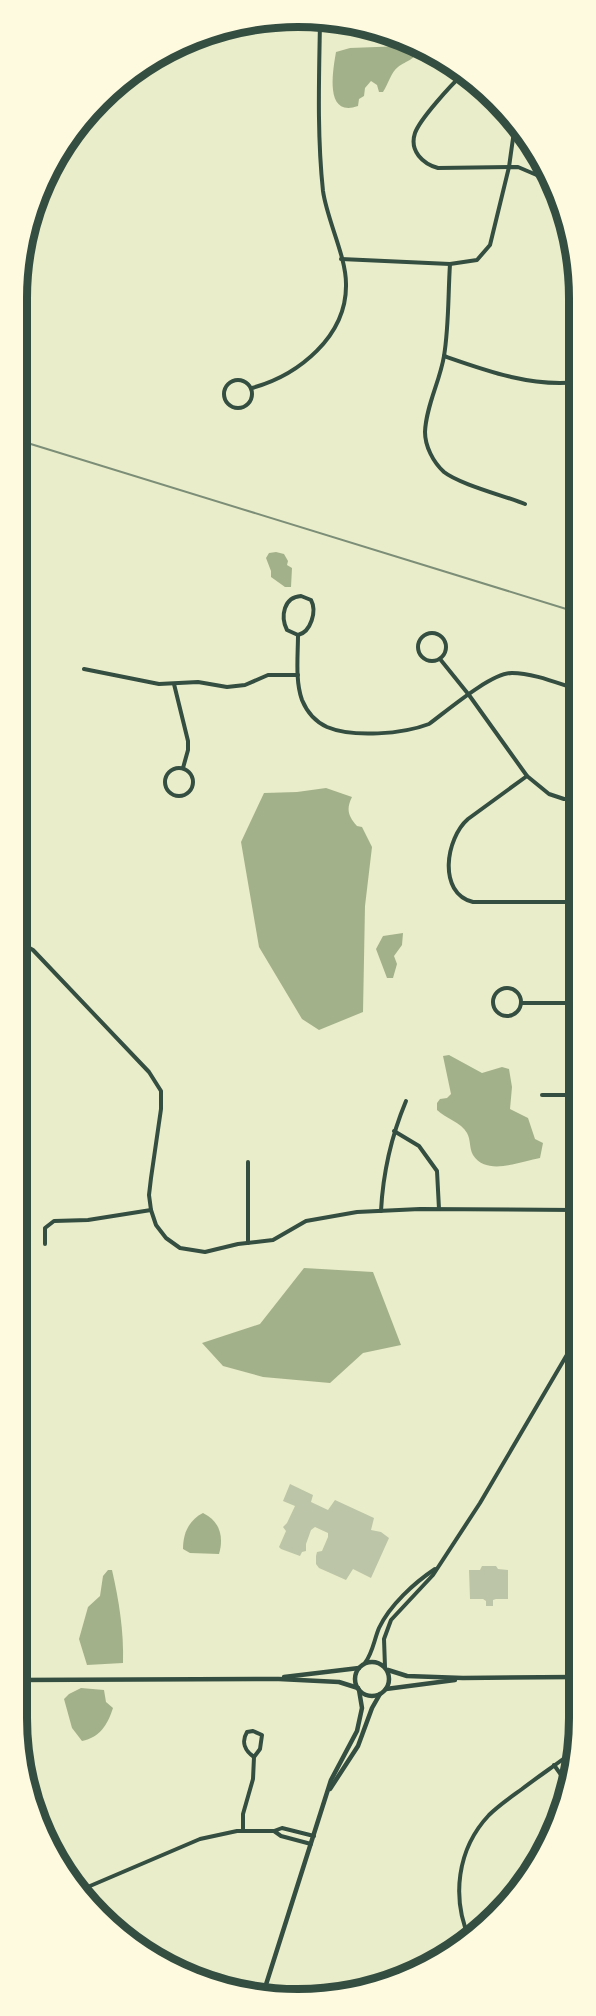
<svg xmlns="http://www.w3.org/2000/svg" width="596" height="2016" viewBox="0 0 596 2016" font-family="Lora,serif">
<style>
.water{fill:#a3b18a}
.building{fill:#bcc5a7}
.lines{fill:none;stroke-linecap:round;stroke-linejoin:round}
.minor{stroke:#344e41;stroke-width:4}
.tertiary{stroke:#344e41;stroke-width:4.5}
.rail{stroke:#7c8e77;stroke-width:2}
.rim{fill:none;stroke:#344e41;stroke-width:8}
</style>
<rect width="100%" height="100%" fill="#e9edc9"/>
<!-- water -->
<g class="water">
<path d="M406,44L418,48C415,61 407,60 398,67C391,72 388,85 383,92H379L377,85L371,81L365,88L364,96L359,99L358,106C324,118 333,70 336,52L350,48L403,46Z"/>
<path d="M276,552L284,554L288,561L287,565L292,568L291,587H285L271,577V571L266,558L269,553Z"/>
<path d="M326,788L352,797C346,809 348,816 357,826L362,827L372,847L365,906L363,1012L319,1030L302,1019L259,947L241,842L264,793L297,792Z"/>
<path d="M403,933L402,945L394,956L397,964L393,978H387L376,949L383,936Z"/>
<path d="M449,1055L482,1073L502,1067L509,1069L512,1087L510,1109L528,1118L535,1139L543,1143L540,1158C521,1161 487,1177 473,1155C469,1148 471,1140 467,1133C461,1122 446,1119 437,1110V1103L440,1099L447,1098L451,1094L443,1056Z"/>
<path d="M304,1268L373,1272L401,1345L363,1353L330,1383L263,1377L223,1366L202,1343L260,1324Z"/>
<path d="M203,1513C220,1521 224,1537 219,1554L190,1553L183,1549C183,1533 189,1520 203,1513Z"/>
<path d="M108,1570H112C119,1601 124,1631 123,1663L87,1665L79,1639L88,1607L100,1596L103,1576Z"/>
<path d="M81,1688L104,1690L106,1702L113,1708C107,1726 100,1737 82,1741L72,1728L64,1699L69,1694Z"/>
</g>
<!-- building -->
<g class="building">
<path d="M290,1484L313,1495L311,1502L328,1510L335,1500L374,1518L371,1530L381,1532L389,1538L371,1578L353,1569L346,1580L319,1568L316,1564V1556L317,1552L322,1551L328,1537V1533L315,1527L311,1530L306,1544V1551L302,1552L300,1556L281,1549L279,1547L286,1531L283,1527L287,1523L295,1506L283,1501Z"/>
<path d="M482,1566H496L498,1569L508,1570V1599H496L493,1600V1606H486V1601L483,1599H470L469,1570H480Z"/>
</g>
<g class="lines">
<!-- minor -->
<g class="minor">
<path d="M463,74C451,85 420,119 415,133C409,151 423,164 438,168L518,167L539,176L556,193"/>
<path d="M341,259L450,264L477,260L490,245L509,167L515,124"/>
<path d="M450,264C448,294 449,326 444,356C440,381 426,406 425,432C425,446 433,462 444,472C459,484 505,496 525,504"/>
<path d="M444,356C487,371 531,387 577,382"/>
<circle cx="238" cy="394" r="14"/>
<path d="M252,388C299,375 347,336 346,284C346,256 327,220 323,191C317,135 319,78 320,22"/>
<path d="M301,596L311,600C317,611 311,632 298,635L287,630C280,616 284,597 301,596Z"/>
<circle cx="432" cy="647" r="14"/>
<path d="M298,635C298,655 295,681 302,700C307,712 316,722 327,727C353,738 403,734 429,724C448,710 491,673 512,673C533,673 557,683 576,689"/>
<path d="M440,659L469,695L527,776L549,794L564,799H576"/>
<path d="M84,669L159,684L198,682L227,687L245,685L268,675H298"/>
<path d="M174,684L188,741V750L183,768"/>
<circle cx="179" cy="782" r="14"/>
<path d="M527,776L468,819C446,838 437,893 473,902H576"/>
<path d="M19,942L33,950L149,1072L161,1091V1109L151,1178L149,1195L151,1210L156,1225L166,1238L180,1248L205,1252L238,1244L273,1240L306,1221L357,1212L420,1209L575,1210"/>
<circle cx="507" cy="1002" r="14"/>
<path d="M522,1003H576"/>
<path d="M542,1095H575"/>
<path d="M394,1131L419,1146L437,1171L439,1209"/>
<path d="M381,1211C383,1172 391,1137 406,1101"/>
<path d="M248,1243V1162"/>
<path d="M45,1244V1228L54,1221L88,1220L151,1210"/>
<path d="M365,1663C373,1652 374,1640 379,1628C390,1605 414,1583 435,1569"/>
<path d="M385,1667L384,1639L391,1620L433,1575L480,1503L575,1341"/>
<path d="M554,1765L569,1786"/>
<path d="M243,1831V1814L253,1779L254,1757L260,1749L262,1735L253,1731L247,1732C241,1742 245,1751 254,1757"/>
<path d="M311,1844L281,1836L274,1831L282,1828L314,1836"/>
<path d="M80,1893L90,1886L200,1839L237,1831H274"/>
<path d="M470,1940C451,1898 457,1849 489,1815C499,1805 511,1797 522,1789C539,1776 557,1764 574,1751"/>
</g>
<!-- tertiary -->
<g class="tertiary">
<circle cx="372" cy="1679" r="17"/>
<path d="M388,1670L407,1676L463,1678L574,1677"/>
<path d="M284,1677L359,1668"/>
<path d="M17,1680L279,1679L339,1682L358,1688"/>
<path d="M386,1689L455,1680"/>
<path d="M330,1789L358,1746L372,1708L380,1694"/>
<path d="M263,1994L331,1780L357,1731L362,1708L359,1690"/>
</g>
<!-- rail -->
<path class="rail" d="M21,441L576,612"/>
</g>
<!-- crop -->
<path d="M0 0H596V2016H0ZM298 27H298A271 271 0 0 1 569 298V1718A271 271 0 0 1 298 1989H298A271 271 0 0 1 27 1718V298A271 271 0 0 1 298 27Z" fill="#fefae0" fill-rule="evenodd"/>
<path class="rim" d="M298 27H298A271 271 0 0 1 569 298V1718A271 271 0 0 1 298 1989H298A271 271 0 0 1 27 1718V298A271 271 0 0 1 298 27Z"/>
</svg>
